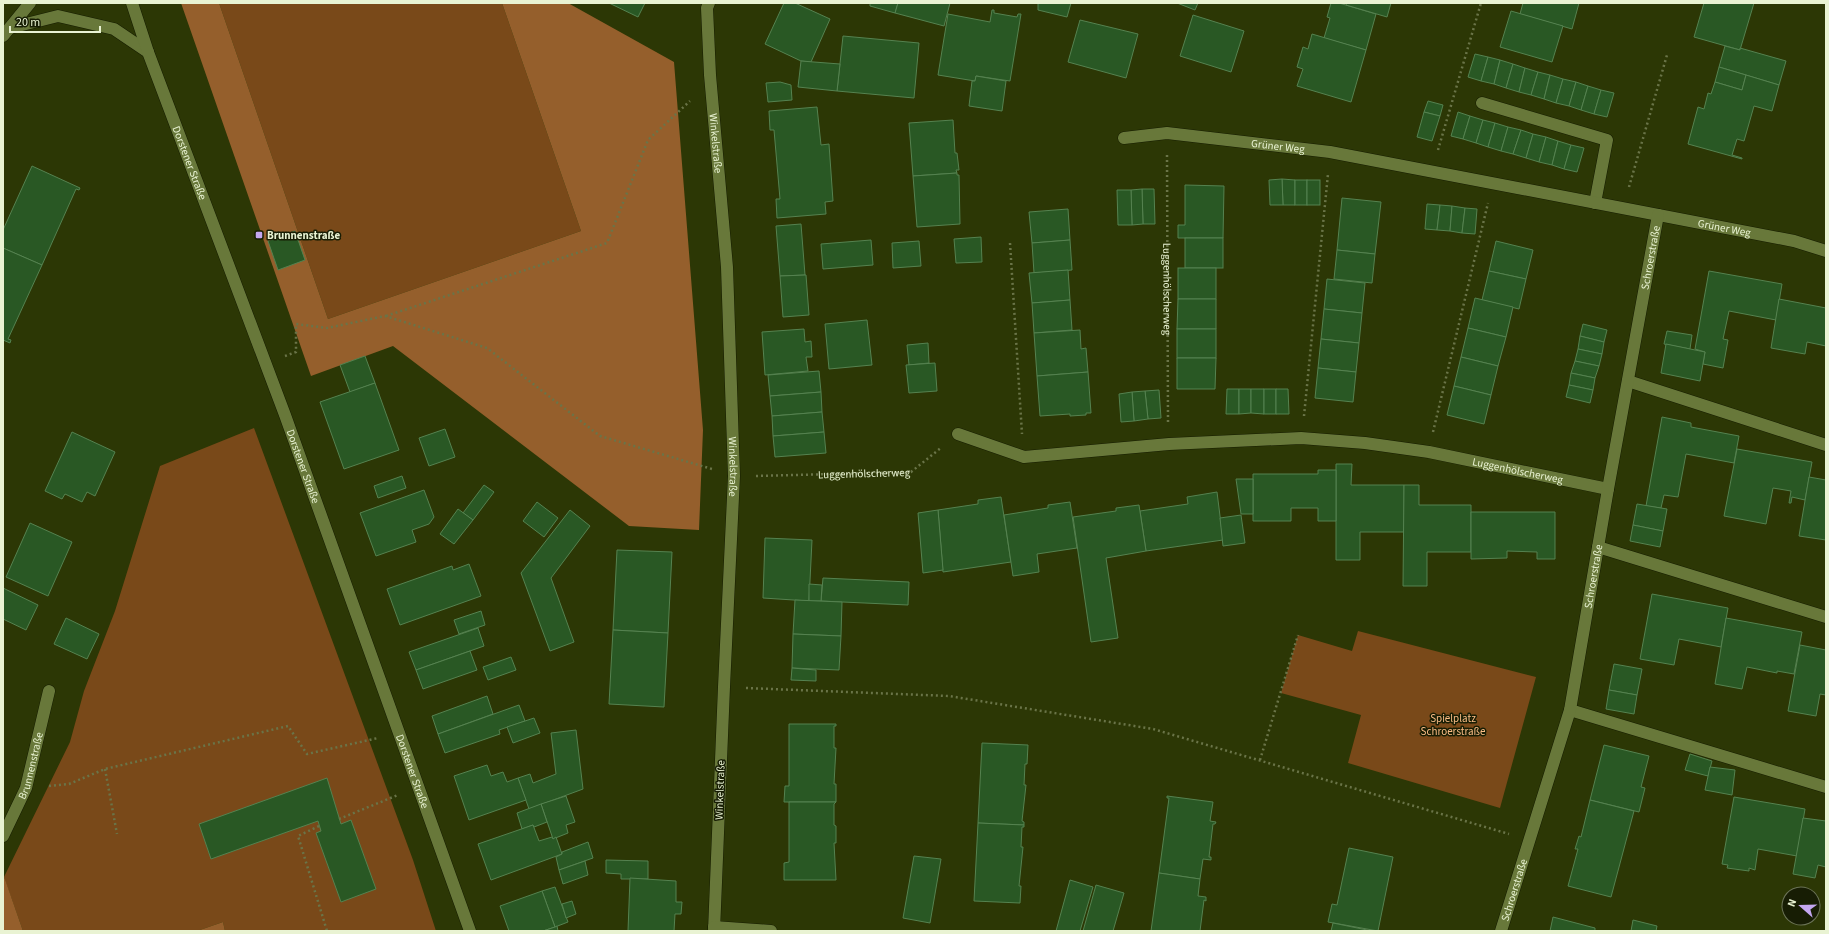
<svg xmlns="http://www.w3.org/2000/svg" width="1829" height="934" viewBox="0 0 1829 934" font-family="'Source Sans 3',sans-serif">
<style>
.green{fill:#794919}
.forest{fill:#955f2c}
.building{fill:#295824;stroke:#558250}
.lines{fill:none;stroke-linecap:round;stroke-linejoin:round}
.lane-casing{stroke:#161d00;stroke-width:13}
.street-casing{stroke:#161d00;stroke-width:13}
.secondary-casing{stroke:#161d00;stroke-width:13}
.path{stroke:#6a7448;stroke-width:2.5;stroke-dasharray:2 3;stroke-linecap:butt}
.lane{stroke:#68783a;stroke-width:12}
.street{stroke:#68783a;stroke-width:12}
.secondary{stroke:#68783a;stroke-width:12}
.poi-dot{fill:#c4a7f1;stroke:#171d04;stroke-width:1.5}
.labels{text-anchor:middle;dominant-baseline:central;stroke-width:3;stroke-linejoin:round;paint-order:stroke}
.street-label{font-size:11px;fill:#e9f3d3;stroke:#171d04}
.poi-label{font-size:11px;font-weight:bold;fill:#e9f3d3;stroke:#171d04;text-anchor:start}
.park-label{font-size:11px;fill:#fcbd86;stroke:#171d04}
</style>
<rect width="100%" height="100%" fill="#2c3705"/>
<!-- green -->
<g class="green">
<path d="M219,3H502L581,231L328,319Z"/>
<path d="M254,428L413,860L436,931H225L223,922L197,931H23L4,877L70,742L84,691L115,611L160,466Z"/>
<path d="M1358,631L1536,677L1500,808L1348,763L1361,715L1281,693L1298,635L1352,651Z"/>
</g>
<!-- forest -->
<g class="forest">
<path d="M181,3H219L328,319L581,231L502,3H568L674,62L703,430L699,530L629,526L393,346L311,376Z"/>
<path d="M4,877L6,882L23,931H3Z"/>
<path d="M223,922L225,931H197Z"/>
</g>
<!-- building -->
<g class="building">
<path d="M609,3H645L638,17Z"/>
<path d="M784,3H795L830,19L811,62L801,61L765,44Z"/>
<path d="M870,3H898L895,13L870,6Z"/>
<path d="M898,3H950L944,26L895,13Z"/>
<path d="M1038,3H1071L1067,17L1038,10Z"/>
<path d="M1177,3H1198L1195,10Z"/>
<path d="M1331,3H1339L1376,14L1366,50L1324,38L1330,18L1327,17Z"/>
<path d="M1347,3H1391L1387,17L1346,5Z"/>
<path d="M1523,3H1579L1572,29L1520,14Z"/>
<path d="M1704,3H1754L1740,50L1694,37Z"/>
<path d="M992,10H994V13L1017,17L1018,14H1021L1010,81L976,76L975,81L938,75L948,14L990,22Z"/>
<path d="M1511,11L1563,26L1552,62L1500,47Z"/>
<path d="M1193,15L1244,31L1231,72L1180,56Z"/>
<path d="M1080,20L1138,34L1126,78L1068,62Z"/>
<path d="M1312,34L1366,50L1351,102L1297,86L1303,69L1297,67L1303,47L1308,49Z"/>
<path d="M843,36L919,43L914,98L837,91Z"/>
<path d="M1725,46L1740,50V48L1786,61L1779,85L1719,67Z"/>
<path d="M1475,54L1488,57L1481,81L1468,77Z"/>
<path d="M1488,57L1500,60L1494,84L1481,81Z"/>
<path d="M1500,60L1513,64L1506,88L1494,84Z"/>
<path d="M801,61L840,64L837,91L798,87Z"/>
<path d="M1513,64L1525,68L1519,92L1506,88Z"/>
<path d="M1719,67L1746,75L1742,90L1715,82Z"/>
<path d="M1525,68L1538,72L1531,95L1519,92Z"/>
<path d="M1538,72L1550,75L1544,99L1531,95Z"/>
<path d="M1550,75L1563,79L1556,103L1544,99Z"/>
<path d="M1746,75L1779,85L1772,111L1754,106L1744,141L1737,139L1732,155L1742,158V159L1688,144L1698,107L1704,109L1708,93L1711,94L1715,82L1742,90Z"/>
<path d="M976,76L1006,81L1002,111L969,106L972,81H975Z"/>
<path d="M1563,79L1576,82L1569,106L1556,103Z"/>
<path d="M780,82L791,85L792,100L768,102L766,83Z"/>
<path d="M1576,82L1588,86L1581,110L1569,106Z"/>
<path d="M1588,86L1601,90L1594,114L1581,110Z"/>
<path d="M1601,90L1614,93L1607,117L1594,114Z"/>
<path d="M1428,101L1443,105L1440,116L1424,112Z"/>
<path d="M817,107L821,145L829,144L833,201L825,202L826,214L777,218L776,199H780L774,130H770L769,111Z"/>
<path d="M1424,112L1440,116L1432,141L1417,137Z"/>
<path d="M1458,112L1470,116L1463,139L1451,136Z"/>
<path d="M1470,116L1483,120L1476,143L1463,139Z"/>
<path d="M953,120L955,153H957L959,170H956L957,173L913,176L909,123Z"/>
<path d="M1483,120L1495,123L1488,147L1476,143Z"/>
<path d="M1495,123L1508,127L1501,151L1488,147Z"/>
<path d="M1508,127L1521,130L1513,154L1501,151Z"/>
<path d="M1521,130L1533,134L1526,158L1513,154Z"/>
<path d="M1533,134L1546,137L1539,162L1526,158Z"/>
<path d="M1546,137L1558,141L1552,165L1539,162Z"/>
<path d="M1558,141L1571,145L1564,169L1552,165Z"/>
<path d="M1571,145L1584,148L1577,172L1564,169Z"/>
<path d="M32,166L80,188L79,190L76,189L42,265L3,248V230Z"/>
<path d="M957,173V175H959L960,224L917,227L913,176Z"/>
<path d="M1282,179L1295,180V205H1283Z"/>
<path d="M1282,179L1283,205H1270L1269,180Z"/>
<rect x="1295" y="180" width="12" height="25"/>
<rect x="1307" y="180" width="13" height="25"/>
<path d="M1185,185L1224,186L1223,238H1178V225H1185Z"/>
<path d="M1142,189H1154L1155,224H1143Z"/>
<path d="M1142,189L1143,224L1132,225L1131,190Z"/>
<path d="M1117,190H1131L1132,225H1118Z"/>
<path d="M1342,198L1381,202L1375,254L1337,250Z"/>
<path d="M1427,204L1440,205L1437,230L1425,229Z"/>
<path d="M1440,205L1452,206L1450,231L1437,230Z"/>
<path d="M1452,206L1465,208L1462,233L1450,231Z"/>
<path d="M1465,208L1477,209L1475,234L1462,233Z"/>
<path d="M1068,209L1070,240L1032,243L1029,212Z"/>
<path d="M801,224L805,275L780,276L776,226Z"/>
<path d="M295,231L305,260L278,270L268,241Z"/>
<path d="M981,237L982,262L956,263L954,239Z"/>
<rect x="1185" y="238" width="38" height="30"/>
<path d="M871,240L873,265L823,269L821,244Z"/>
<path d="M1070,240L1072,270L1034,273L1032,243Z"/>
<path d="M919,241L921,266L893,268L892,243Z"/>
<path d="M1496,241L1533,250L1526,279L1489,271Z"/>
<path d="M3,248L42,265L8,339L11,340L10,343L3,340Z"/>
<path d="M1337,250L1375,254L1372,283L1334,279Z"/>
<rect x="1178" y="268" width="38" height="31"/>
<path d="M1068,270L1070,300L1032,303L1029,273Z"/>
<path d="M1489,271L1526,279L1519,309L1482,300Z"/>
<path d="M1709,271L1782,284L1776,320L1729,311L1723,339L1728,340L1723,368L1703,364L1705,352L1695,349Z"/>
<path d="M806,275L809,315L783,317L780,276Z"/>
<path d="M1327,279L1365,283L1362,313L1324,309Z"/>
<path d="M1475,298L1513,307L1506,337L1468,328Z"/>
<path d="M1178,299H1216V329H1177Z"/>
<path d="M1779,299L1826,308V346L1807,342L1805,354L1771,348Z"/>
<path d="M1070,300L1072,330L1034,333L1032,303Z"/>
<path d="M1324,309L1362,313L1359,343L1321,339Z"/>
<path d="M867,320L872,365L829,369L825,324Z"/>
<path d="M1583,324L1607,330L1604,342L1580,336Z"/>
<path d="M1468,328L1506,337L1498,366L1461,357Z"/>
<path d="M804,329L805,342L811,341L812,357H806L808,371L765,375L762,332Z"/>
<rect x="1177" y="329" width="39" height="29"/>
<path d="M1080,330L1081,349L1086,348L1088,372L1037,376L1034,333Z"/>
<path d="M1667,331L1692,335L1690,349L1664,344Z"/>
<path d="M1580,336L1604,342L1602,354L1578,349Z"/>
<path d="M1321,339L1359,343L1356,372L1318,368Z"/>
<path d="M928,343L929,363L909,365L907,345Z"/>
<path d="M1666,344L1705,352L1700,381L1661,373Z"/>
<path d="M1578,349L1602,354L1599,366L1575,361Z"/>
<path d="M365,356L375,383L350,392L340,365Z"/>
<path d="M1461,357L1498,366L1491,395L1454,386Z"/>
<path d="M1177,358H1216L1215,389H1177Z"/>
<path d="M1575,361L1599,366L1595,378L1571,373Z"/>
<path d="M935,363L937,391L909,393L906,365Z"/>
<path d="M1318,368L1356,372L1353,402L1315,398Z"/>
<path d="M819,371L821,392L770,396L768,375Z"/>
<path d="M1088,372L1091,413H1086V415L1070,416V414L1040,416L1037,376Z"/>
<path d="M1571,373L1595,378L1593,390L1569,385Z"/>
<path d="M375,383L399,450L344,469L320,402Z"/>
<path d="M1569,385L1593,390L1590,403L1566,397Z"/>
<path d="M1454,386L1491,395L1484,424L1447,415Z"/>
<path d="M1227,389H1239V414H1226Z"/>
<path d="M1239,389H1251V413L1239,414Z"/>
<path d="M1251,389H1264V414L1251,413Z"/>
<rect x="1264" y="389" width="12" height="25"/>
<path d="M1276,389H1288L1289,414H1276Z"/>
<path d="M1159,390L1161,418L1148,419L1145,391Z"/>
<path d="M1145,391L1148,419L1134,421L1132,392Z"/>
<path d="M821,392L822,412L772,416L770,396Z"/>
<path d="M1132,392L1134,421L1121,422L1119,394Z"/>
<path d="M822,412L824,432L773,436L772,416Z"/>
<path d="M1662,417L1691,423V427L1739,436L1734,463L1686,454L1678,497L1664,495L1661,508L1646,506Z"/>
<path d="M445,429L455,457L429,466L419,438Z"/>
<path d="M72,432L115,452L95,496L87,492L82,502L65,494L62,499L45,491Z"/>
<path d="M824,432L826,453L775,457L773,436Z"/>
<path d="M1737,449L1812,462L1805,500L1792,497L1791,503H1789L1791,491L1773,488L1766,524L1724,516Z"/>
<path d="M1336,464H1352L1351,485H1404V532H1360V560H1336Z"/>
<path d="M1318,470H1336V521H1318V508H1291V521H1253V474H1318Z"/>
<path d="M402,476L406,488L378,498L374,486Z"/>
<path d="M1809,477L1826,480V540L1799,536Z"/>
<path d="M1236,479H1253V514H1241Z"/>
<path d="M484,485L494,492L473,520L463,513Z"/>
<path d="M1404,485H1419V505H1471V552H1427V586H1403Z"/>
<path d="M424,490L434,517L429,524L412,530L416,542L376,556L360,513Z"/>
<path d="M1217,492L1223,540L1146,551L1140,511L1188,504L1187,497Z"/>
<path d="M1001,497L1011,562L943,572L938,510L978,504V500Z"/>
<path d="M537,502L558,518L544,537L523,521Z"/>
<path d="M1070,502L1077,548L1037,554L1039,572L1013,576L1004,515L1048,508V505Z"/>
<path d="M1637,504L1667,509L1663,531L1633,525Z"/>
<path d="M1139,505L1146,551L1106,558L1118,638L1091,642L1073,517L1116,511V508Z"/>
<path d="M458,509L473,520L454,544L440,534Z"/>
<path d="M570,510L590,526L551,578L574,642L550,651L521,573Z"/>
<path d="M938,510L943,570L923,573L918,513Z"/>
<path d="M1471,512H1555V559H1537V552L1507,551V558L1471,559Z"/>
<path d="M1241,515L1245,543L1223,546L1220,518Z"/>
<path d="M30,523L72,542L48,596L6,577Z"/>
<path d="M1633,525L1663,531L1660,547L1630,541Z"/>
<path d="M765,538L812,540L809,601L763,598Z"/>
<path d="M617,550L672,552L668,633L613,630Z"/>
<path d="M469,564L481,596L400,625L387,589L452,566L453,570Z"/>
<path d="M823,578L909,582L908,605L821,601Z"/>
<path d="M809,584L822,585L821,601H809Z"/>
<path d="M3,588L38,605L26,630L3,619Z"/>
<path d="M1652,594L1728,608L1721,647L1679,639L1674,665L1640,659Z"/>
<path d="M795,600L842,602L841,636L793,634Z"/>
<path d="M481,611L485,625L459,634L454,620Z"/>
<path d="M66,618L99,634L87,659L54,644Z"/>
<path d="M1726,618L1802,632L1794,674L1777,671V673L1747,667L1742,689L1715,684Z"/>
<path d="M478,628L484,646L416,670L409,652Z"/>
<path d="M613,630L668,633L664,707L609,704Z"/>
<path d="M793,634L841,636L839,670L792,668Z"/>
<path d="M1800,645L1826,650V695L1820,694L1816,716L1788,711Z"/>
<path d="M470,651L477,670L423,689L416,670Z"/>
<path d="M511,657L516,670L488,680L483,667Z"/>
<path d="M1614,664L1642,669L1637,695L1609,690Z"/>
<path d="M792,668L816,670V681L791,680Z"/>
<path d="M1609,690L1637,695L1634,714L1606,709Z"/>
<path d="M487,696L493,714L438,734L432,716Z"/>
<path d="M519,705L525,721L499,730L500,734L445,753L438,734Z"/>
<path d="M534,718L540,733L513,743L507,727Z"/>
<path d="M789,724H836V726H834V748H836L834,784H836V802H784L785,786H789Z"/>
<path d="M576,730L583,789L529,809L518,778L530,774L533,783L556,774L551,733Z"/>
<path d="M982,743L1028,745L1027,764H1025L1024,785H1026L1022,821L1024,822V825L978,823Z"/>
<path d="M1604,745L1649,756L1641,787L1645,788L1639,812L1590,800Z"/>
<path d="M1690,754L1712,761L1708,776L1685,770Z"/>
<path d="M487,765L491,776L503,772L507,782L518,778L526,800L469,820L454,776Z"/>
<path d="M1710,767L1735,770L1732,795L1705,790Z"/>
<path d="M327,778L341,824L351,820L376,889L341,902L316,833L321,831L318,821L211,859L199,824Z"/>
<path d="M566,796L575,822L566,825L568,833L553,839L541,804Z"/>
<path d="M1167,796L1213,802L1210,821L1216,822L1215,824H1213L1209,857H1211V860L1203,859L1200,879L1159,873L1169,798H1167Z"/>
<path d="M1734,797L1805,809L1797,856L1758,849L1755,870L1749,868V871L1727,868L1728,865L1722,864Z"/>
<path d="M1590,800L1634,811L1611,897L1568,886L1578,849H1575L1579,836L1581,837Z"/>
<path d="M789,802H836L834,804V825L836,826V843H834L836,880H784V863L789,862Z"/>
<path d="M541,804L547,822L534,827L533,825L522,829L517,813Z"/>
<path d="M1803,818L1826,821V867L1818,865L1815,878L1793,874Z"/>
<path d="M978,823L1024,825V827H1022L1021,847H1023L1019,886H1021L1020,903L974,901Z"/>
<path d="M533,825L539,841L552,837L553,839L556,837L562,854L491,880L478,844Z"/>
<path d="M588,842L593,858L559,870L556,857L562,854V852Z"/>
<path d="M1349,848L1393,857L1378,931L1328,922L1332,904L1337,905Z"/>
<path d="M914,856L941,859L930,923L903,918Z"/>
<path d="M606,860L648,861V879H621V874L606,873Z"/>
<path d="M585,861L588,875L563,884L559,870Z"/>
<path d="M1159,873L1200,879L1198,896L1206,897V901L1204,900L1200,931H1151Z"/>
<path d="M630,878L676,881V902H682L681,914H675L674,931H628Z"/>
<path d="M1070,880L1093,887L1080,931H1056Z"/>
<path d="M1096,885L1124,893L1113,931H1083Z"/>
<path d="M555,887L568,922L555,927L542,891Z"/>
<path d="M542,891L555,927L543,931H509L500,906Z"/>
<path d="M572,901L576,914L566,918L562,904Z"/>
<path d="M1553,917L1595,928V931H1550Z"/>
<path d="M1633,920L1657,926L1656,931H1631Z"/>
<path d="M1333,923L1372,931H1331Z"/>
<path d="M557,926L558,931H543L555,927Z"/>
</g>
<g class="lines">
<!-- lane casing -->
<g class="lane-casing">
<g id="lane">
<path d="M1482,103L1607,140L1595,203"/>
<path d="M1628,381L1826,445"/>
<path d="M1598,547L1826,617"/>
<path d="M1570,710L1826,787"/>
</g>
</g>
<!-- street casing -->
<g class="street-casing">
<g id="street">
<path id="s3" d="M709,3L707,8L710,75L727,267L734,476L724,687L714,931"/>
<path d="M10,28L58,16L114,29L148,52"/>
<path id="s4" d="M1124,138L1167,133L1330,152L1794,241L1826,251"/>
<path id="s5" d="M958,434L1024,457L1169,444L1301,438L1365,443L1429,452L1608,489"/>
<path id="s6" d="M3,836L26,788L49,691"/>
<path d="M714,927L771,931"/>
<path id="s7" d="M1501,931L1570,710L1608,489L1658,215"/>
</g>
</g>
<!-- secondary casing -->
<g class="secondary-casing">
<g id="secondary">
<path id="s8" d="M132,3L148,52L285,415L470,931"/>
<path d="M3,36L30,3"/>
</g>
</g>
<!-- path -->
<g class="path">
<path d="M1438,150L1481,3"/>
<path id="s1" d="M1167,155L1168,422"/>
<path d="M1629,187L1667,55"/>
<path d="M1010,243L1022,434"/>
<path d="M386,316L607,243L648,140L690,101"/>
<path d="M285,356L296,352V324L327,328L385,316L487,348L600,436L712,469"/>
<path d="M1304,416L1328,174"/>
<path d="M1433,432L1488,203"/>
<path id="s2" d="M756,476L911,472L942,447"/>
<path d="M746,688L949,696L1153,729L1509,834"/>
<path d="M1260,760L1298,635"/>
<path d="M105,769L117,834"/>
<path d="M49,786L69,784L105,769L288,726L307,754L378,738"/>
<path d="M339,819L398,795"/>
<path d="M319,826L298,836L327,931"/>
</g>
<!-- lane -->
<use href="#lane" class="lane"/>
<!-- street -->
<use href="#street" class="street"/>
<!-- secondary -->
<use href="#secondary" class="secondary"/>
</g>
<!-- markers -->
<rect class="poi-dot" x="255" y="231" width="8" height="8" rx="2"/>
<g class="labels">
<!-- street labels -->
<g class="street-label">
<text stroke="none"><textPath href="#s3" startOffset="141">Winkelstraße</textPath></text>
<text stroke="none"><textPath href="#s4" startOffset="155">Grüner Weg</textPath></text>
<text stroke="none"><textPath href="#s8" startOffset="170">Dorstener Straße</textPath></text>
<text stroke="none"><textPath href="#s4" startOffset="609">Grüner Weg</textPath></text>
<text stroke="none"><textPath href="#s7" startOffset="691">Schroerstraße</textPath></text>
<text stroke="none"><textPath href="#s1" startOffset="134">Luggenhölscherweg</textPath></text>
<text stroke="none"><textPath href="#s8" startOffset="494">Dorstener Straße</textPath></text>
<text stroke="none"><textPath href="#s3" startOffset="465">Winkelstraße</textPath></text>
<text stroke="none"><textPath href="#s5" startOffset="567">Luggenhölscherweg</textPath></text>
<text stroke="none"><textPath href="#s2" startOffset="108">Luggenhölscherweg</textPath></text>
<text stroke="none"><textPath href="#s7" startOffset="367">Schroerstraße</textPath></text>
<text stroke="none"><textPath href="#s6" startOffset="76">Brunnenstraße</textPath></text>
<text stroke="none"><textPath href="#s8" startOffset="818">Dorstener Straße</textPath></text>
<text transform="translate(720 790) rotate(-88)">Winkelstraße</text>
<text stroke="none"><textPath href="#s7" startOffset="43">Schroerstraße</textPath></text>
</g>
<!-- poi labels -->
<g class="poi-label">
<text x="267" y="235">Brunnenstraße</text>
</g>
<!-- park labels -->
<g class="park-label">
<text x="1453" y="718">Spielplatz<tspan x="1453" dy="13">Schroerstraße</tspan></text>
</g>
</g>
<!-- border -->
<rect width="1829" height="934" fill="none" stroke="#e9f3d3" stroke-width="8"/>
<!-- north arrow -->
<g transform="translate(1801 906) rotate(290)"><circle r="19" fill="#171d04" stroke="#6b7357"/>
<path d="M0-3L7 15L0 10L-7 15Z" fill="#c4a7f1"/>
<text y="-6" font-size="11" font-weight="bold" text-anchor="middle" fill="#e9f3d3">N</text>
</g>
<!-- scale -->
<path d="M10 26v6h90v-6" fill="none" stroke="#e9f3d3" stroke-width="2"/>
<text x="16" y="26" font-size="12" fill="#e9f3d3" stroke="#171d04" stroke-width="3" paint-order="stroke">20 m</text>
</svg>
